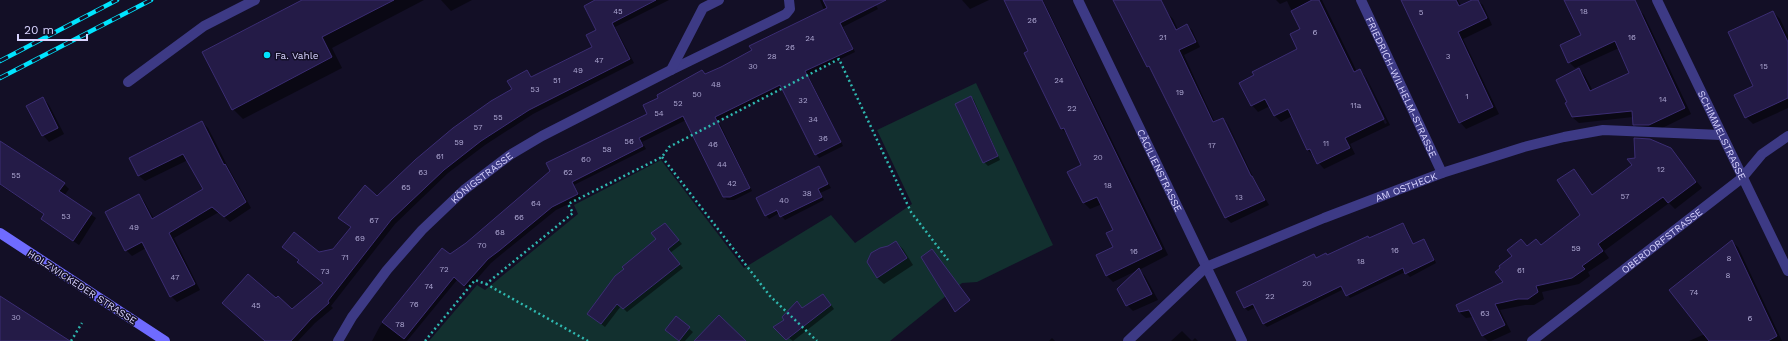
<svg xmlns="http://www.w3.org/2000/svg" width="1788" height="341" viewBox="0 0 1788 341" font-family="'Work Sans',sans-serif">
<style>
.green{fill:#12302f}
.shadow{fill:#0007;fill-rule:evenodd}
.building{fill:#241b47;stroke:#3b2d73}
.lines{fill:none;stroke-linecap:round;stroke-linejoin:round}
.path{stroke:#2fb8b0;stroke-width:2.5;stroke-dasharray:2 3;stroke-linecap:butt}
.lane{stroke:#3d3a85;stroke-width:10}
.street{stroke:#3d3a85;stroke-width:10}
.secondary{stroke:#6f6bff;stroke-width:10}
.rail-casing{stroke:#00e5ff;stroke-width:4.5}
.rail{stroke:#130f26;stroke-width:3;stroke-dasharray:9;stroke-linecap:butt}
.poi-dot{fill:#00e5ff;stroke:#130f26;stroke-width:1.5}
.labels{text-anchor:middle;dominant-baseline:central;stroke-width:3;stroke-linejoin:round;paint-order:stroke}
.number-label{font-size:8px;fill:#aca6d1}
.poi-label{font-size:10px;fill:#d9d4ff;stroke:#130f26;text-anchor:start}
.street-label{font-size:10px;fill:#d9d4ff;stroke:#130f26}
</style>
<rect width="100%" height="100%" fill="#130f26"/>
<!-- green -->
<path class="green" d="M976,83L1053,245L977,282L962,283L890,341H429L477,285L485,290L578,214L574,205L661,160L744,268L831,215L855,243L912,204L877,130Z"/>
<!-- shadow -->
<g class="shadow">
<path d="M304,0H424L332,48L342,68L243,119L233,109Z"/>
<path d="M441,0H472L451,11Z"/>
<path d="M597,0H669L615,27L634,63L533,114L485,145L448,173L395,224L331,306L333,308L315,323L298,341H266L276,300L292,310L324,284L302,266L319,253L334,250L352,228L339,218L377,198L513,89L527,72L532,78L594,48L597,31Z"/>
<path d="M820,0H873L878,9L843,27L855,52L808,75L843,146L819,158L816,154L783,88L718,120L752,191L734,200H727L724,196L686,120L642,142L646,149L574,185L581,198L556,210L503,253L491,263L468,289L457,280L407,341H372L380,326L442,250L450,256L649,115L659,98L702,71L706,75L721,68L824,10Z"/>
<path d="M962,0H989L970,9Z"/>
<path d="M1005,0H1043L1168,255L1139,270L1145,276L1158,300L1133,311L1127,305L1138,270L1113,282L1107,276L1097,255L1114,247V230L1102,204L1090,209L1084,203L1069,172L1083,165L1068,135L1062,129L1025,54L1029,52Z"/>
<path d="M1115,0H1155L1173,19L1178,30L1187,25L1192,30L1200,47L1184,55L1215,123L1223,119L1228,124L1254,179L1269,205L1231,223L1226,218L1153,71L1147,66ZM1225,123H1227L1254,181H1252Z"/>
<path d="M1276,0H1322L1357,72L1360,71L1366,77L1390,125L1350,144L1355,154L1324,169L1308,150L1292,116L1281,122L1275,116L1270,106L1258,112L1252,105L1298,50L1301,30L1287,1L1280,4ZM1362,76H1365L1387,123L1385,124Z"/>
<path d="M1402,0H1458L1461,6L1477,0L1483,5L1492,25L1463,39L1499,114L1466,129L1460,122Z"/>
<path d="M1565,0H1630L1644,15L1691,114L1656,131H1640L1634,124L1633,117L1579,123L1572,117L1568,103L1579,69L1585,76L1593,91L1631,73L1619,48L1575,68L1569,62L1582,35Z"/>
<path d="M1773,12L1780,19L1788,36V108L1753,124L1746,117Z"/>
<path d="M971,97L974,100L1000,160L988,166L984,162Z"/>
<path d="M43,98L49,105L64,134L49,142L43,135Z"/>
<path d="M202,122L208,128L228,167L251,208L230,222L219,212L174,238L200,290L177,302L171,296L146,248L132,256L126,250L139,196L144,201L154,219L205,190L188,160L145,181L139,176L130,158Z"/>
<path d="M0,144L64,184L69,189L64,196L96,218L79,245L47,223L42,219L45,215L0,185Z"/>
<path d="M1670,149L1702,188L1675,209L1669,203L1604,251L1609,258L1588,272L1590,276L1579,284L1542,292L1544,299L1534,305H1525L1500,310L1511,332L1491,341H1488L1483,336L1473,317L1466,318L1459,312L1505,282L1528,247L1542,246L1582,215L1574,171L1593,196L1633,165L1636,159Z"/>
<path d="M819,168L831,188L820,193L824,200L785,220L779,213L769,219L766,215Z"/>
<path d="M665,224L682,244L670,253L683,268L627,312L621,306L605,327L592,317L657,239Z"/>
<path d="M1403,224L1406,227L1414,245L1423,240L1427,244L1436,263L1410,277L1405,272L1350,298L1344,289L1267,327L1264,324L1256,307L1248,311L1245,308L1237,292L1314,255L1317,258L1328,256Z"/>
<path d="M896,242L903,249L913,265L884,284L877,278L888,247Z"/>
<path d="M1732,242L1738,247L1782,341H1689L1705,334Z"/>
<path d="M826,298L834,309L793,341L778,330L785,320L802,309Z"/>
<path d="M676,318L693,332L685,341H679L670,333Z"/>
<path d="M1182,331L1192,341L1195,338L1198,341H1171Z"/>
<path d="M1052,338L1055,341H1049Z"/>
</g>
<!-- building -->
<g class="building">
<path d="M302,0H394L322,37L332,57L232,110L202,52Z"/>
<path d="M595,0H656L612,23L630,59L529,110L481,141L444,170L391,220L328,301L329,303L311,319L291,341H265L222,303L248,274L276,298L278,296L292,309L323,283L297,262L299,260L282,247L294,232L319,252L333,249L351,227L338,218L365,185L377,196L415,160L453,128L491,101L512,89L507,81L527,70L531,77L592,47L586,35L596,30L584,6Z"/>
<path d="M823,0H886L840,23L853,49L805,71L841,142L815,155L780,85L715,117L750,188L730,197H723L683,116L639,138L643,146L572,182L578,194L552,207L500,250L488,259L464,286L454,277L404,339L382,322L442,248L450,254L466,243L550,171L546,163L647,114L643,105L658,98L657,95L702,70L705,74L721,67L752,50L749,46L827,8Z"/>
<path d="M1004,0H1042L1162,249L1106,276L1096,255L1113,247L1106,233L1113,230L1097,197L1083,203L1067,172L1081,165L1064,128L1061,129L1024,53L1028,51Z"/>
<path d="M1113,0H1161L1176,30L1187,24L1196,42L1179,50L1213,122L1223,118L1251,176H1252L1265,200L1225,218L1149,66L1147,67Z"/>
<path d="M1312,0H1319L1354,72L1360,69L1384,119L1345,138L1350,148L1317,164L1310,149L1307,150L1288,109L1274,116L1265,99L1251,106L1239,83L1254,75L1252,72L1297,49L1290,34L1300,29L1291,11Z"/>
<path d="M1401,0H1456L1459,6L1472,0H1478L1487,18L1458,32L1493,107L1459,123Z"/>
<path d="M1564,0H1635L1685,108L1649,125H1633L1632,111L1572,117L1565,103L1567,102L1556,80L1579,68L1590,91L1629,73L1615,41L1568,63L1560,45L1581,35Z"/>
<path d="M1773,11L1788,42V98L1745,118L1734,95L1753,86L1728,32Z"/>
<path d="M971,96L998,156L983,163L955,104Z"/>
<path d="M43,97L58,128L42,136L26,106Z"/>
<path d="M202,121L224,165L225,164L246,202L224,217L212,207L169,233L195,284L170,297L142,242L125,251L105,212L139,194L152,219L203,189L183,154L138,176L129,158Z"/>
<path d="M1634,138L1650,139L1671,148L1696,182L1668,203L1663,197L1598,244L1603,251L1582,266L1585,269L1572,278L1536,286L1538,292L1528,299H1518L1495,304L1505,325L1482,336L1469,310L1459,312L1456,305L1503,282L1495,272L1500,268L1499,266L1512,256L1507,250L1521,239L1527,246L1536,239L1541,245L1580,215L1557,180L1574,169L1592,195L1632,165L1627,159L1635,158Z"/>
<path d="M0,141L65,183L59,191L92,213L73,241L41,219L44,214L0,184Z"/>
<path d="M819,166L828,184L818,189L822,197L780,217L777,210L765,216L756,198Z"/>
<path d="M665,223L679,240L668,249L680,264L623,309L617,304L601,324L587,314L615,276L624,269L622,267L656,239L651,233Z"/>
<path d="M1403,223L1413,244L1424,239L1434,260L1405,274L1403,268L1346,296L1341,286L1263,324L1253,304L1244,308L1236,292L1314,254L1316,258L1326,253L1327,255L1368,236L1369,238Z"/>
<path d="M1732,240L1777,336L1768,341H1709L1669,290Z"/>
<path d="M896,241L907,258L877,278L867,262L871,253L880,248L888,246Z"/>
<path d="M932,249L970,300L955,312L921,257Z"/>
<path d="M1139,268L1152,294L1126,306L1117,289Z"/>
<path d="M823,294L831,305L786,340L773,327L784,320L782,317L797,301L802,308Z"/>
<path d="M0,296L70,341H0Z"/>
<path d="M719,315L746,341H694Z"/>
<path d="M676,316L690,327L679,341L665,330Z"/>
</g>
<g class="lines">
<!-- path -->
<g class="path">
<path d="M662,157L770,296L817,341"/>
<path d="M486,284L588,341"/>
<path d="M71,341L82,323"/>
<path d="M425,341L475,280L486,284L573,213L568,204L662,157L669,147L839,59L911,212L948,260"/>
</g>
<!-- lane -->
<path class="lane" d="M128,82L204,26L255,0"/>
<!-- street -->
<g class="street">
<path id="s1" d="M1078,0L1242,341"/>
<path id="s2" d="M1361,0L1442,173"/>
<path id="s3" d="M1657,0L1788,271"/>
<path d="M671,70L786,14L790,9L789,0"/>
<path id="s4" d="M338,341L352,317L387,270L422,230L464,190L510,155L542,136L671,70L703,8L719,0"/>
<path id="s5" d="M1128,341L1206,267L1324,218L1442,173L1524,147L1564,137L1603,130L1721,135"/>
<path id="s6" d="M1532,341L1742,178L1762,154L1788,136"/>
</g>
<!-- secondary -->
<path class="secondary" d="M0,233L165,341"/>
<!-- rail casing -->
<g class="rail-casing">
<g id="rail">
<path d="M0,61L117,0"/>
<path d="M0,78L151,0"/>
</g>
</g>
<!-- rail -->
<use href="#rail" class="rail"/>
</g>
<!-- markers -->
<circle class="poi-dot" cx="267" cy="55" r="4"/>
<g class="labels">
<!-- number labels -->
<g class="number-label">
<text x="618" y="11">45</text>
<text x="1584" y="11">18</text>
<text x="1421" y="12">5</text>
<text x="1032" y="20">26</text>
<text x="1315" y="32">6</text>
<text x="1163" y="37">21</text>
<text x="1632" y="37">16</text>
<text x="810" y="38">24</text>
<text x="790" y="47">26</text>
<text x="772" y="56">28</text>
<text x="1448" y="56">3</text>
<text x="599" y="60">47</text>
<text x="753" y="66">30</text>
<text x="1764" y="66">15</text>
<text x="578" y="70">49</text>
<text x="557" y="80">51</text>
<text x="1059" y="80">24</text>
<text x="716" y="84">48</text>
<text x="535" y="89">53</text>
<text x="1180" y="92">19</text>
<text x="697" y="94">50</text>
<text x="1467" y="96">1</text>
<text x="1663" y="99">14</text>
<text x="803" y="100">32</text>
<text x="678" y="103">52</text>
<text x="1356" y="105">11a</text>
<text x="1072" y="108">22</text>
<text x="659" y="113">54</text>
<text x="498" y="117">55</text>
<text x="813" y="119">34</text>
<text x="478" y="127">57</text>
<text x="823" y="138">36</text>
<text x="629" y="141">56</text>
<text x="459" y="142">59</text>
<text x="1326" y="143">11</text>
<text x="713" y="144">46</text>
<text x="1212" y="145">17</text>
<text x="607" y="149">58</text>
<text x="440" y="156">61</text>
<text x="1098" y="157">20</text>
<text x="586" y="159">60</text>
<text x="722" y="164">44</text>
<text x="1661" y="169">12</text>
<text x="423" y="172">63</text>
<text x="568" y="172">62</text>
<text x="16" y="175">55</text>
<text x="732" y="183">42</text>
<text x="1108" y="185">18</text>
<text x="406" y="187">65</text>
<text x="807" y="193">38</text>
<text x="1625" y="196">57</text>
<text x="1239" y="197">13</text>
<text x="784" y="200">40</text>
<text x="536" y="203">64</text>
<text x="66" y="216">53</text>
<text x="519" y="217">66</text>
<text x="374" y="220">67</text>
<text x="134" y="227">49</text>
<text x="500" y="232">68</text>
<text x="360" y="238">69</text>
<text x="482" y="245">70</text>
<text x="1576" y="248">59</text>
<text x="1395" y="250">16</text>
<text x="1134" y="251">16</text>
<text x="345" y="257">71</text>
<text x="1729" y="258">8</text>
<text x="1361" y="261">18</text>
<text x="444" y="269">72</text>
<text x="1521" y="270">61</text>
<text x="325" y="271">73</text>
<text x="1728" y="275">8</text>
<text x="175" y="277">47</text>
<text x="1307" y="283">20</text>
<text x="429" y="286">74</text>
<text x="1694" y="292">74</text>
<text x="1270" y="296">22</text>
<text x="414" y="304">76</text>
<text x="256" y="305">45</text>
<text x="1485" y="313">63</text>
<text x="16" y="317">30</text>
<text x="1750" y="318">6</text>
<text x="400" y="324">78</text>
</g>
<!-- poi labels -->
<g class="poi-label">
<text x="275" y="55">Fa. Vahle</text>
</g>
<!-- street labels -->
<g class="street-label">
<text stroke="none"><textPath href="#s2" startOffset="96">FRIEDRICH-WILHELM-STRASSE</textPath></text>
<text stroke="none"><textPath href="#s3" startOffset="150">SCHIMMELSTRASSE</textPath></text>
<text stroke="none"><textPath href="#s1" startOffset="189">CÄCILIENSTRASSE</textPath></text>
<text stroke="none"><textPath href="#s4" startOffset="219">KÖNIGSTRASSE</textPath></text>
<text stroke="none"><textPath href="#s5" startOffset="323">AM OSTHECK</textPath></text>
<text stroke="none"><textPath href="#s6" startOffset="164">OBERDORFSTRASSE</textPath></text>
<text transform="translate(82 287) rotate(33)">HOLZWICKEDER STRASSE</text>
</g>
</g>
<!-- scale -->
<path d="M18 34v6h69v-6" fill="none" stroke="#d9d4ff" stroke-width="2"/>
<text x="24" y="34" font-size="12" fill="#d9d4ff" stroke="#130f26" stroke-width="3" paint-order="stroke">20 m</text>
</svg>
